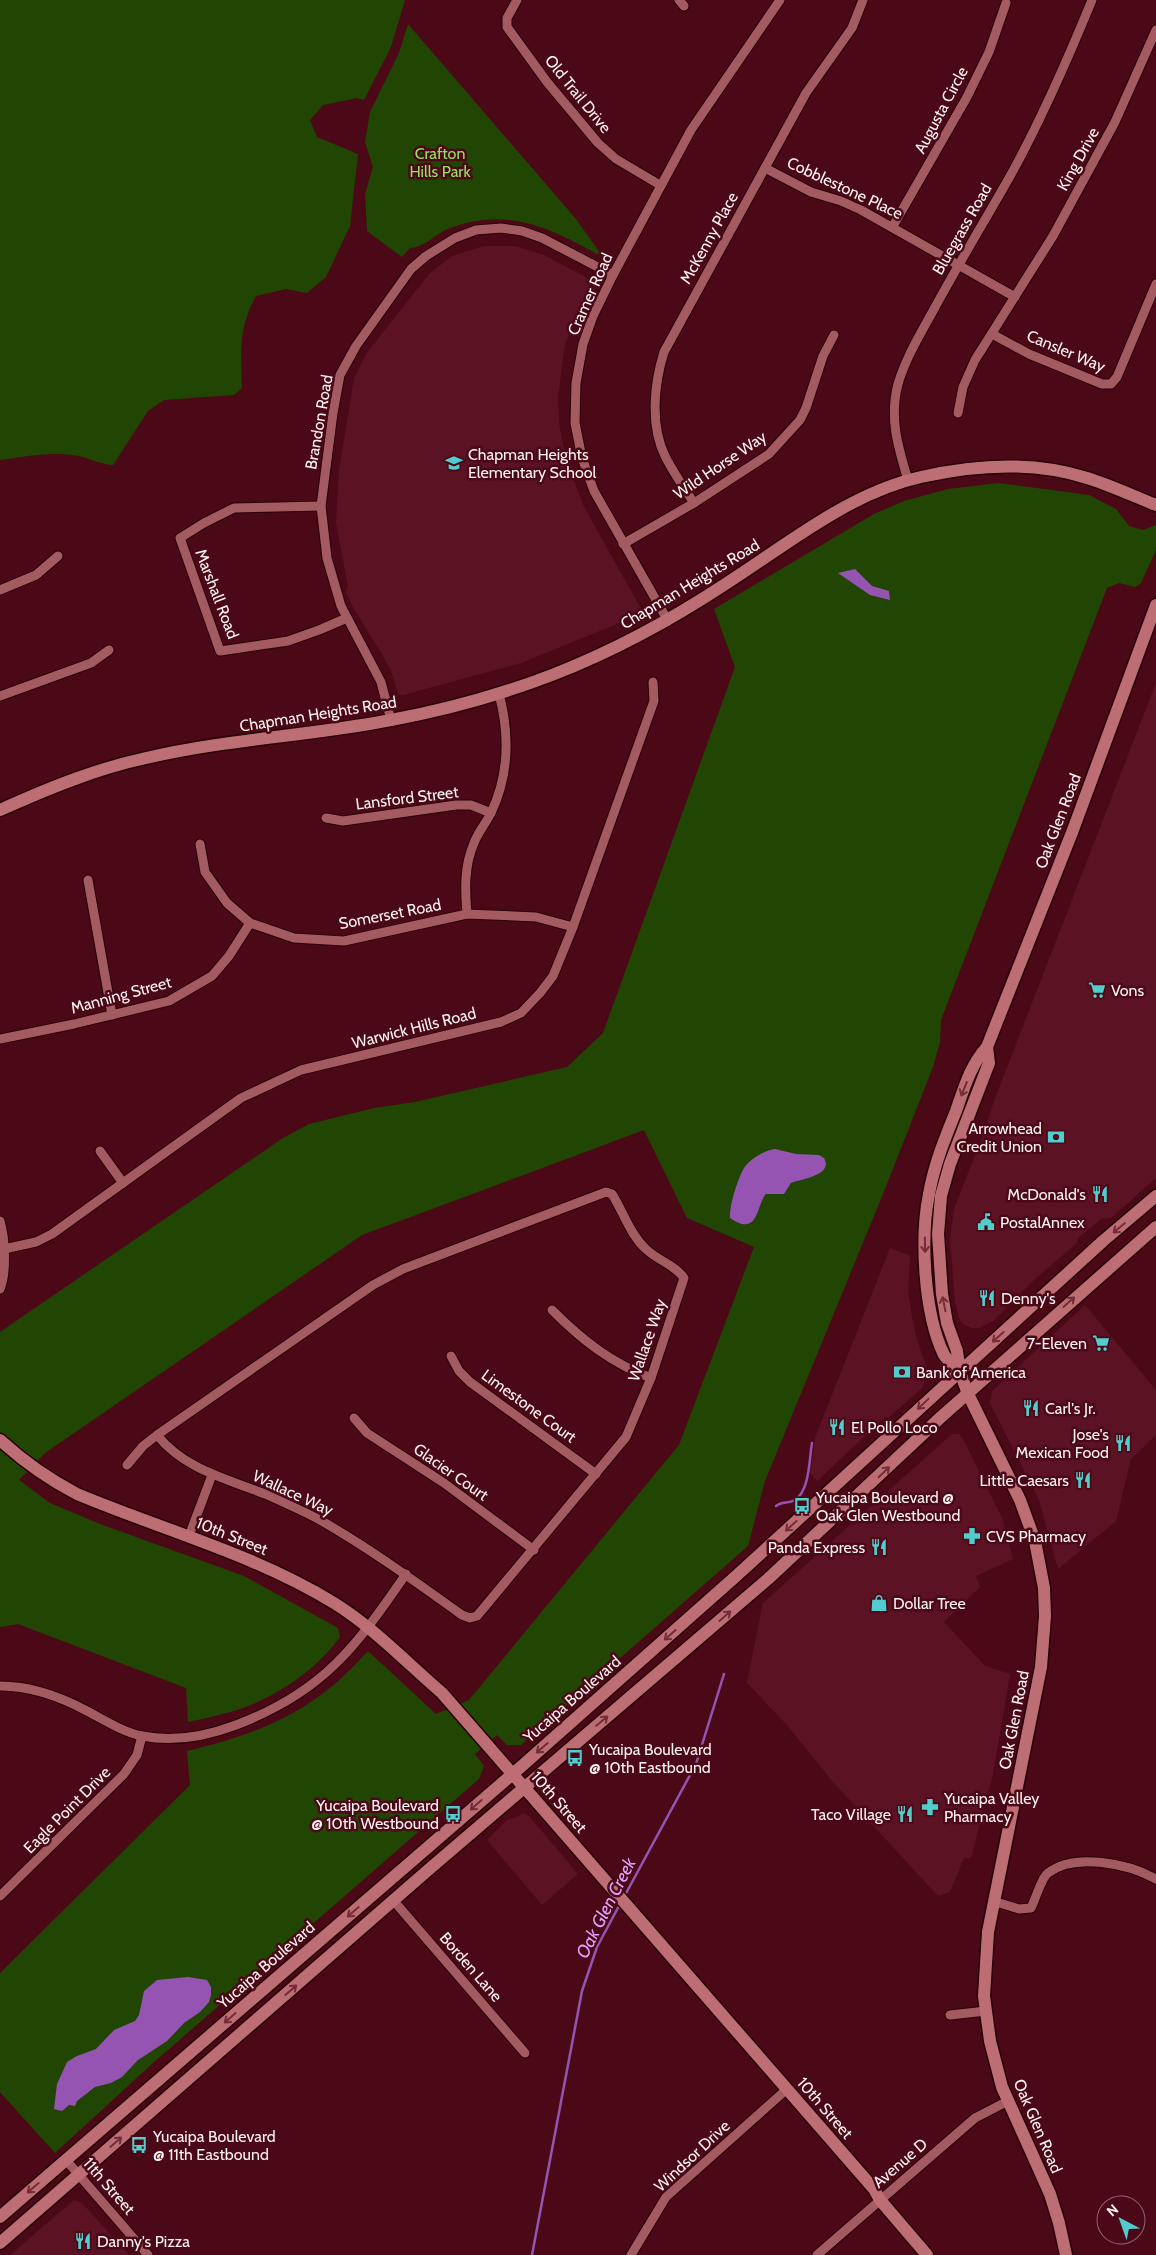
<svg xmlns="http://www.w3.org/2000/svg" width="1156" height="2255" viewBox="0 0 1156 2255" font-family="Cabin,sans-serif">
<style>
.built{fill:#5b1323}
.green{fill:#214603}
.water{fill:#9554b1}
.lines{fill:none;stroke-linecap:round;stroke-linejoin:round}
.stream{stroke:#9554b1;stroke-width:2.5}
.street-casing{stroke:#280005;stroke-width:11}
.secondary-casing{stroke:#280005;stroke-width:15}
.street{stroke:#a35b61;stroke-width:9}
.secondary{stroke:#bd6e74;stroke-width:12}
.oneway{stroke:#732c38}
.labels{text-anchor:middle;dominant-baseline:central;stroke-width:5;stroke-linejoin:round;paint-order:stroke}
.street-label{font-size:16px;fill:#fbf2f2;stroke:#4b0917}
.park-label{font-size:16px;fill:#93e261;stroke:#4b0917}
.poi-label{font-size:16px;fill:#fbf2f2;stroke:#4b0917;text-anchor:start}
.water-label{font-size:18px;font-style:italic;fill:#e2a1ff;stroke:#4b0917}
</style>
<rect width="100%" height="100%" fill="#4b0917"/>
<!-- built -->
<g class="built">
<path d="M484,246H515L544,255L589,279L590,284L565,344L558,397L559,423L565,455L583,505L640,607L634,617L521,663L403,695L398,694L392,673L382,654L354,609L346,592L348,586L336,523L339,471L354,378L366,354L429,274L452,256Z"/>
<path d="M1156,683V1178L1111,1218L1101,1219L1079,1237L1076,1244L1035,1279L993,1321L979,1328H972L963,1324L959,1318L955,1302L950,1239L954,1209L985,1130L994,1101Z"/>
<path d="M890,1248L910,1256L908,1291L912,1317L917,1340L928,1371L922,1388L889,1417H885L817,1481L810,1473L815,1438Z"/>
<path d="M1085,1305L1156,1390V1435L1131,1459L1116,1521L1058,1569L1039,1500L990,1403L992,1391Z"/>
<path d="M952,1434H959L964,1441L1002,1518L1013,1559L976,1576L980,1587L944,1622L985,1666L1010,1674L993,1774L971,1858H964L950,1892L938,1896L833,1782L787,1725L747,1683L763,1603Z"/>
<path d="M522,1813L529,1816L578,1874L542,1905L487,1840L507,1820L518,1817Z"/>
<path d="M74,2200L82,2203L129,2255H10Z"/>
</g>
<!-- green -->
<g class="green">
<path d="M0,0H405L391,47L364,100L357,98L323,105L310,120L317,137L358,154L350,226L326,277L307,293L286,289L256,296C238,328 241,353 242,388L234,395L164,400L148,411L113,465C100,464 91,459 79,456C52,451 27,456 0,460Z"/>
<path d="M408,24L576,219L603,257C551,229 510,206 450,228C436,233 424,248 410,248L402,257L367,231L365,194L373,167L365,142L370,112L399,53Z"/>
<path d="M999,483L1089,495L1116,509L1129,526L1143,530L1156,525V550L1141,583L1135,587L1119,583L1107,588L941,1020L940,1042L933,1067L883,1194L765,1481L748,1546L521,1745H507L497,1735L475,1754L484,1766L479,1779L153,2063L55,2153L0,2092V1973L190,1785L187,1751C261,1733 314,1712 366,1653L369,1652L436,1714L469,1700L679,1445L754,1247L687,1218L644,1130L362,1235L45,1453L19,1480L50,1503L100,1524L244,1576L338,1628L340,1637C315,1672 270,1701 230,1712C216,1716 202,1719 188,1722L186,1688L18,1624L0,1627V1332L283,1138L309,1124L374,1108L415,1102L567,1067L603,1033L735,667L714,609L874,514L904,501L948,489Z"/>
</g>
<!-- water -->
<g class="water">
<path d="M855,569L872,586L889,591L890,600L870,595L838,573Z"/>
<path d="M775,1149L796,1154L819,1155L824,1158C834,1175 802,1179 791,1183L784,1194H766C756,1205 759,1238 730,1218C729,1207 738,1178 744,1168C750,1159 765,1150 775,1149Z"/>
<path d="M188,1977L207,1980L211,1987V1995L209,2002L200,2012L184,2023L167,2041L138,2060L122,2077L111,2083L95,2087L77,2101L75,2106L69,2105L62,2111L54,2109L57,2084L67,2062L77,2056L96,2049L114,2030L135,2021L139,2015L144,1991L157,1980Z"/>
</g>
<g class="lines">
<!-- stream -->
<g class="stream">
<path d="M776,1506C782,1501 788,1504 795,1500C810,1490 809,1459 812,1443"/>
<path d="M624,1897L696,1764L724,1674"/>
<path d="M532,2255L582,1991L597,1947L620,1904"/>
</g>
<!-- street casing -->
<g class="street-casing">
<g id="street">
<path d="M517,0L507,18V27L547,82L598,143L616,159L660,185"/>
<path d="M679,0L684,6"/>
<path d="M765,168L811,192L841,201L861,210L1015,297"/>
<path d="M893,226L967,97L989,52L1006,3"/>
<path d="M992,334L1029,354L1102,384H1111L1117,377L1156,284"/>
<path d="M958,413L963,387L975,360L1053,236L1115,122L1156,30"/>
<path d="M908,480C898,447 889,418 898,384C906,357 921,333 934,309C958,265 984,222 1009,178C1041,121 1067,61 1092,0"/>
<path d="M694,503C684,488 673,472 665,456C650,425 654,384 664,352L806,93L852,28L863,0"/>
<path d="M321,506L234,508L204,523L180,538L220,651L288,641L319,630L347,618"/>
<path d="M623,544L694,503L769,454L800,420L806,408L823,356L834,335"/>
<path d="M0,590L36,575L58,556"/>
<path d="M668,621L594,491L582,458L575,423L576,383L583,344L593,316L613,275L691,130L780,0"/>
<path d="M0,696L91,663L109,650"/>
<path d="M391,720L381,682L341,606L327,558L321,506L333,413L340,375L356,346L411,269L426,256L455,238L476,230L501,228L522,231L542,238L613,275"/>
<path d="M326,818L343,821L456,805H471L491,813"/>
<path d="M200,844L205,872L227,903L250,923L294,938L344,941L467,914L536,917L573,927"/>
<path d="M88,880L112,1015"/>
<path d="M467,914C465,890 464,866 474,843C478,832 486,823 491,813C509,775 510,735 499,694"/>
<path d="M0,1039L74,1024L169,1001L212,976L229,956L250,923"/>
<path d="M100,1151L123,1183"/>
<path d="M0,1221C5,1238 7,1272 0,1289"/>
<path d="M4,1249L36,1242L52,1234L241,1098L301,1070L501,1022L521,1013L540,993L553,976L573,927L654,701L653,682"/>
<path d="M552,1310C582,1340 611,1363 651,1378"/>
<path d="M451,1356L459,1371L470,1382L596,1474"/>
<path d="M354,1418L367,1433L444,1483L534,1550"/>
<path d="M127,1465L143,1446L157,1435L373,1285L403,1269L606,1192L612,1194C624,1213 630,1235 647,1250C659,1261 675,1265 684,1278L651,1378L626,1437L477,1616L470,1618L462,1615C416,1582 369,1548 320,1520C303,1511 283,1502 265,1494C227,1479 184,1469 157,1435"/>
<path d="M189,1536L212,1475"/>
<path d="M0,1686C30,1686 61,1697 87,1711C104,1720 123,1732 142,1736C173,1742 207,1736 236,1725C323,1692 355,1648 406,1574"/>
<path d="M0,1896L124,1774L137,1755L142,1736"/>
<path d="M393,1900L525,2053"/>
<path d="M993,1901L1019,1909L1031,1908C1035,1900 1042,1877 1048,1873C1075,1852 1129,1864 1156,1879"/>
<path d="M950,2015L986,2011"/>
<path d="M66,2160L148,2255"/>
<path d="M631,2255L666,2197L787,2089"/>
<path d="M817,2255L975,2118L1008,2101"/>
</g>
</g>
<!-- secondary casing -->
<g class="secondary-casing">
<g id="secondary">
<path d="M0,810C47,789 95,769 146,758C226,739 310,736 391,720C445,710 500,695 552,675C614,651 671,620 727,583C788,544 849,493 921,477C974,465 1034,461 1087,478C1110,485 1133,496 1156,505"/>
<path d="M987,1047L989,1063L950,1164L941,1196L938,1234L942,1294L947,1323L957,1351L960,1372L968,1394L1020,1500L1035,1541L1044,1588L1045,1616L1041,1667L988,1932L984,1996L990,2041L1002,2087L1050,2194L1059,2223L1066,2255"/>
<path d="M960,1372C955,1366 948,1361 944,1355C924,1314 920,1238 929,1194C934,1165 945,1138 956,1111C964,1088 971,1064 987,1047L1073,830L1156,605"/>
<path d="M0,1440C24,1462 48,1479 77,1494C163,1530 254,1554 334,1603C373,1627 407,1663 442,1693L874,2189L880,2200L927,2255"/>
<path d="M0,2217L523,1765L735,1577L1103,1241L1156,1196"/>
<path d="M0,2243L427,1871L768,1579L941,1417L1156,1227"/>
</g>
</g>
<!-- street -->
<use href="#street" class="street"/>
<!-- secondary -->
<use href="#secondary" class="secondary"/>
</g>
<!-- one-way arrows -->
<defs><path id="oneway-shaft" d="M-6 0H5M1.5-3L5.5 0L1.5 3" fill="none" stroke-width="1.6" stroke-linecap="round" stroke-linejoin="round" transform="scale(1.25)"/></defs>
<g class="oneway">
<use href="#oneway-shaft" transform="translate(964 1089) rotate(112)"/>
<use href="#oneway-shaft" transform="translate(1119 1228) rotate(140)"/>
<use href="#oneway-shaft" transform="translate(925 1245) rotate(89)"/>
<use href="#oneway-shaft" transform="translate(1069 1302) rotate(-42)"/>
<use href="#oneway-shaft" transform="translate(944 1304) rotate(-101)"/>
<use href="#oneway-shaft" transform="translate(998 1337) rotate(138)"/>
<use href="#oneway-shaft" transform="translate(923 1404) rotate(137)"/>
<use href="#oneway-shaft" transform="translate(884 1472) rotate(-44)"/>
<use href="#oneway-shaft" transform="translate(791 1526) rotate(138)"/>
<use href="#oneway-shaft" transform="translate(725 1616) rotate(-41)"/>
<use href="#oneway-shaft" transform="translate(670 1635) rotate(139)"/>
<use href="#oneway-shaft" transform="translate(602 1721) rotate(-40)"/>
<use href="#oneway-shaft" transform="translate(542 1748) rotate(139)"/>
<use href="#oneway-shaft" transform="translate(476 1805) rotate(139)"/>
<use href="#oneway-shaft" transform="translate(353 1912) rotate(139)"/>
<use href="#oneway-shaft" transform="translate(291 1990) rotate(-41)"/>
<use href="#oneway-shaft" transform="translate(230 2018) rotate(139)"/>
<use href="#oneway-shaft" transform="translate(116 2142) rotate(-41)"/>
<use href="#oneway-shaft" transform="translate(33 2188) rotate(139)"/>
</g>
<!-- icons -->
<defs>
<g id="school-bare" transform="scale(1.35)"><path d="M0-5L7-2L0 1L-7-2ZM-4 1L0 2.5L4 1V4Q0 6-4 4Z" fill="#52cdcd" stroke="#4b0917" stroke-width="2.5" paint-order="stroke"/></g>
<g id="supermarket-bare" transform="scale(1.35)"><path d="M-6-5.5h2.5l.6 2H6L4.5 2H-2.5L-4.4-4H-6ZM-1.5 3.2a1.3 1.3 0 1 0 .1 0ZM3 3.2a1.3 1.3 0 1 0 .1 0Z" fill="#52cdcd" stroke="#4b0917" stroke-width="2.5" paint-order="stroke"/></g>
<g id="bank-bare" transform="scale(1.35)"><path d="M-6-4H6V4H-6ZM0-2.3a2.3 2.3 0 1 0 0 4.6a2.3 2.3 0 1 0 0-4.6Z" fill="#52cdcd" stroke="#4b0917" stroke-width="2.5" paint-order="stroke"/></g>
<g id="restaurant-bare" transform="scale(1.35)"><path d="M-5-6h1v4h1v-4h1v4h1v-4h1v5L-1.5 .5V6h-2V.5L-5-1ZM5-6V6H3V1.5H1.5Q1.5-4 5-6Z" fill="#52cdcd" stroke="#4b0917" stroke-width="2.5" paint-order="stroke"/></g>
<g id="civic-bare" transform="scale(1.35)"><path d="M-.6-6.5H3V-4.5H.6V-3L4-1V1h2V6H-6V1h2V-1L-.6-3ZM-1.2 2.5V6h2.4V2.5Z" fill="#52cdcd" stroke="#4b0917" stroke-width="2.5" paint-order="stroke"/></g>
<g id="bus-bare" transform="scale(1.35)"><path d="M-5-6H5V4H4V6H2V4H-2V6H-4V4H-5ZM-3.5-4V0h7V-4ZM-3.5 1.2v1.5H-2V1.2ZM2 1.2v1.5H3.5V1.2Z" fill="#52cdcd" stroke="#4b0917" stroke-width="2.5" paint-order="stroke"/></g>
<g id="pharmacy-bare" transform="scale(1.35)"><path d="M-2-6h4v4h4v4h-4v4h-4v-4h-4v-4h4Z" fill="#52cdcd" stroke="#4b0917" stroke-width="2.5" paint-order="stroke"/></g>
<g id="shop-bare" transform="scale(1.35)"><path d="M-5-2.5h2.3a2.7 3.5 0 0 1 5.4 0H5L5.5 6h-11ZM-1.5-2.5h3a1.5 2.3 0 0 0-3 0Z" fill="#52cdcd" stroke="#4b0917" stroke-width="2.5" paint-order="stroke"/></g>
</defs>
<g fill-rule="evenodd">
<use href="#school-bare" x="454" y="463"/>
<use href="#supermarket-bare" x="1097" y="990"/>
<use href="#bank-bare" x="1056" y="1137"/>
<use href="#restaurant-bare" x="1100" y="1194"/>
<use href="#civic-bare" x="986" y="1222"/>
<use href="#restaurant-bare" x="987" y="1298"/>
<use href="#supermarket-bare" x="1101" y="1343"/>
<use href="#bank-bare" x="902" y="1372"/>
<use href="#restaurant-bare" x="1031" y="1408"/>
<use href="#restaurant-bare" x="837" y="1427"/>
<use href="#restaurant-bare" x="1123" y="1443"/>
<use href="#restaurant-bare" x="1083" y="1480"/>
<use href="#bus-bare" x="802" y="1506"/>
<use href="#pharmacy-bare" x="972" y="1536"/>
<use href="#restaurant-bare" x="879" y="1547"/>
<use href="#shop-bare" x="879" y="1603"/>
<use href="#bus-bare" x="575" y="1758"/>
<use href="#pharmacy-bare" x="930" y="1807"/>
<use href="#bus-bare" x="453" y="1814"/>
<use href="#restaurant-bare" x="905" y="1814"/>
<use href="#bus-bare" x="139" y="2145"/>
<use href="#restaurant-bare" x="83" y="2241"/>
</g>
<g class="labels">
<!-- street labels -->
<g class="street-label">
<text transform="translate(578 94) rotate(51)">Old Trail Drive</text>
<text transform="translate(941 110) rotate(-62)">Augusta Circle</text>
<text transform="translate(1078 159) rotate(-61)">King Drive</text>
<text transform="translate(845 188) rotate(25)">Cobblestone Place</text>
<text transform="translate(962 229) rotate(-60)">Bluegrass Road</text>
<text transform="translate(709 238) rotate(-61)">McKenny Place</text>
<text transform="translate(590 294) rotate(-66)">Cramer Road</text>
<text transform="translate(1066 351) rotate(23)">Cansler Way</text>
<text transform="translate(319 422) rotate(-80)">Brandon Road</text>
<text transform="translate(720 465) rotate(-34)">Wild Horse Way</text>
<text transform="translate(690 584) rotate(-31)">Chapman Heights Road</text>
<text transform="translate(217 594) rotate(69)">Marshall Road</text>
<text transform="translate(318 714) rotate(-9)">Chapman Heights Road</text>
<text transform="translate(407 798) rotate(-7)">Lansford Street</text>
<text transform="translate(1058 821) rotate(-69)">Oak Glen Road</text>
<text transform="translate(390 914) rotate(-11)">Somerset Road</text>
<text transform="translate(121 995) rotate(-15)">Manning Street</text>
<text transform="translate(414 1028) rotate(-14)">Warwick Hills Road</text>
<text transform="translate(647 1340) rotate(-71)">Wallace Way</text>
<text transform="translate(529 1406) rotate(36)">Limestone Court</text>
<text transform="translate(451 1472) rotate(35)">Glacier Court</text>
<text transform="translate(293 1493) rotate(25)">Wallace Way</text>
<text transform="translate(232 1536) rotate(22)">10th Street</text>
<text transform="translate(572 1699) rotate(-41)">Yucaipa Boulevard</text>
<text transform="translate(1014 1720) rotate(-79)">Oak Glen Road</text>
<text transform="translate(559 1802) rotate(49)">10th Street</text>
<text transform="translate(67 1810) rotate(-45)">Eagle Point Drive</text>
<text transform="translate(266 1965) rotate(-41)">Yucaipa Boulevard</text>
<text transform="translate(471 1967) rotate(49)">Borden Lane</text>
<text transform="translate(825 2108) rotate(49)">10th Street</text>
<text transform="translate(1038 2126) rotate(67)">Oak Glen Road</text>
<text transform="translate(692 2156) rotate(-43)">Windsor Drive</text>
<text transform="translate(900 2163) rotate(-41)">Avenue D</text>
<text transform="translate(109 2186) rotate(49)">11th Street</text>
</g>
<!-- park labels -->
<g class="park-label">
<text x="440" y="153">Crafton<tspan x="440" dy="18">Hills Park</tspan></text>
</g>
<!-- poi labels -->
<g class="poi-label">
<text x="468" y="454">Chapman Heights<tspan x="468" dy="18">Elementary School</tspan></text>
<text x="1111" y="990">Vons</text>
<text x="1042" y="1128" text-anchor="end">Arrowhead<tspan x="1042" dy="18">Credit Union</tspan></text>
<text x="1086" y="1194" text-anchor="end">McDonald's</text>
<text x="1000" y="1222">PostalAnnex</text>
<text x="1001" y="1298">Denny's</text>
<text x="1087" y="1343" text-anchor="end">7-Eleven</text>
<text x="916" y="1372">Bank of America</text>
<text x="1045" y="1408">Carl's Jr.</text>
<text x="851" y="1427">El Pollo Loco</text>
<text x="1109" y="1434" text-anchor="end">Jose's<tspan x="1109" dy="18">Mexican Food</tspan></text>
<text x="1069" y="1480" text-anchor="end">Little Caesars</text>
<text x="816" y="1497">Yucaipa Boulevard @<tspan x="816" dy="18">Oak Glen Westbound</tspan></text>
<text x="986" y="1536">CVS Pharmacy</text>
<text x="865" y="1547" text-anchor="end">Panda Express</text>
<text x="893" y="1603">Dollar Tree</text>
<text x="589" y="1749">Yucaipa Boulevard<tspan x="589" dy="18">@ 10th Eastbound</tspan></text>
<text x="944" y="1798">Yucaipa Valley<tspan x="944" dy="18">Pharmacy</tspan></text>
<text x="439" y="1805" text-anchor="end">Yucaipa Boulevard<tspan x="439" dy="18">@ 10th Westbound</tspan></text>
<text x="891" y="1814" text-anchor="end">Taco Village</text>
<text x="153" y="2136">Yucaipa Boulevard<tspan x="153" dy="18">@ 11th Eastbound</tspan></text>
<text x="97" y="2241">Danny's Pizza</text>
</g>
<!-- water labels -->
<g class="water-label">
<text transform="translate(606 1908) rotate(-63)">Oak Glen Creek</text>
</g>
</g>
<!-- north arrow -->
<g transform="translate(1121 2220) rotate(319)"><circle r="24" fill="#4b0917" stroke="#91666f"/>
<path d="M0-4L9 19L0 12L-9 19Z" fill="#52cdcd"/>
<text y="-8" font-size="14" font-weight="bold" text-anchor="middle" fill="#fbf2f2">N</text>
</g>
</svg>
